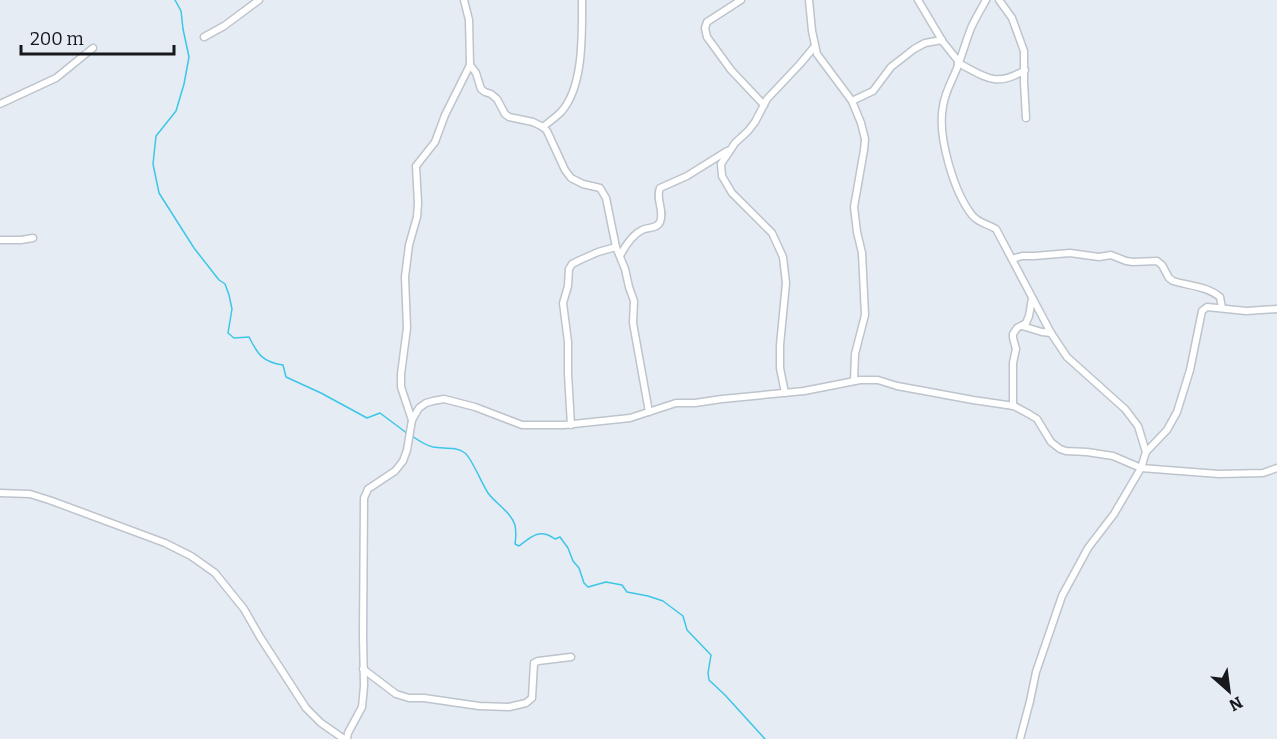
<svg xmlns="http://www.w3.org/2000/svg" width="1277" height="739" viewBox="0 0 1277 739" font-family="Bitter,serif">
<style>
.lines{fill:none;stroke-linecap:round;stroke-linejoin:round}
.stream{stroke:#3cc6e8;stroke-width:1.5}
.minor-casing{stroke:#bdc4cb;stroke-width:9}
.minor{stroke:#fff;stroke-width:6}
</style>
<rect width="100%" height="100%" fill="#e6ecf4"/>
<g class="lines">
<!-- stream -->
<g class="stream">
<path d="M175,0L181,11L183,29L189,57L184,84L176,111L156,136L153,164L159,193L194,248L219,280L225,284L229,295L232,309L228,333L234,338L249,337C258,355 263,362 283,365L286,377L321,393L367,418L380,413L408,434"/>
<path d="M412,436C419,441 425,445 433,447C443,449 456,446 465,453C471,457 482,484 488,493C496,504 511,512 515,525C516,531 516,538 515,544L519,546C532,536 540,528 555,539L560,537L568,548L573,561L579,568L584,583L588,587L606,582L622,585L627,592L648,596L663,601L683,616L687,630L711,655L708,673L709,680L725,695L765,739"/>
</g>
<!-- minor casing -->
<g class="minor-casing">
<g id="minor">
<path d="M741,0L707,22L705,28L707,37L731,70L764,105"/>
<path d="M809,0L812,31L817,54L852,101L861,123L865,139L864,150L854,207L857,232L862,253L865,315L855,354L854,381"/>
<path d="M918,0L943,42L959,62"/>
<path d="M986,0C981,9 975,19 971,28C966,41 962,55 957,68C952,81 945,92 943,106C937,136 954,192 972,215C978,223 988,224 996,229L1051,333L1067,357L1125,409L1138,426L1146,452"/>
<path d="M999,0L1012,18L1024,51V82L1026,118"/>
<path d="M204,37L224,26L259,0"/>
<path d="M958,63C986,77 995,88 1025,70"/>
<path d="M470,65L476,73L481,89L485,92L491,94L497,99L505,114L509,117L533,122L543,127L547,131L565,170L571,178L583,184L600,188L606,198L616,247L625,269L629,287L634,301L633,323L649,412"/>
<path d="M852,101L873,91L891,67L914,49L925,43L942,40"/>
<path d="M0,104L56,78L93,48"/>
<path d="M543,127C549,122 556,117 561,112C584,87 582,33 582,0"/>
<path d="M0,240H21L33,238"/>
<path d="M620,256C625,246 632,235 642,230C648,227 657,229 660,222C665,211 655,199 660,188L687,176L727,151"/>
<path d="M1012,259L1022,256H1034L1070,253L1099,257L1111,255L1126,261L1133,262L1157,261L1162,265L1169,278L1173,281C1189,286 1207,286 1220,297L1222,308"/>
<path d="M1022,326L1042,332L1051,333"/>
<path d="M785,393L780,368V345L786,283L783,257L772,233L732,193L722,176L721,164L735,143L748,131L755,122L767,99L800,64L815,46"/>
<path d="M1013,406V363L1016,349L1013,338V334L1017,328L1026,323L1029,316L1032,298"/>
<path d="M412,420L401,387V374L407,328L405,277L409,245L417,217L418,203L416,166L435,142L445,115L470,65L469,20L464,0"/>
<path d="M571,425L568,374V342L563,303L568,286L569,269L572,264L580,260L598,252L616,247"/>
<path d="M0,493L30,494L52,501L165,543L191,556L215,573L244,609L260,637L306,708L321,723L344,739"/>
<path d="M363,669L396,694L409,698H424L479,706L509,707L526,703L532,698L534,663L538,661L571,657"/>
<path d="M347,739L348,733L362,707L364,686L363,636L364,498L368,489L395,471L403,461L407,450L412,420L419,408L426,403L433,401L444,399L452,401L475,407L522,425H564L630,418L676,403H695L722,399L804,391L860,380H878L897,386L919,390L973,400L1014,406L1029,414L1037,419L1051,442L1060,449L1066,451L1087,452L1113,456L1141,468L1219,474L1263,473L1277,468"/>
<path d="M1020,739L1030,701L1036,672L1062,596L1088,548L1114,514L1141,468L1146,452L1167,430L1177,412L1190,370L1202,311L1207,307L1246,311L1277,309"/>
</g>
</g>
<!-- minor -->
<use href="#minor" class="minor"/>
</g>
<!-- north arrow -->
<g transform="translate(1229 691) rotate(152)" stroke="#e6ecf4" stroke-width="4.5" paint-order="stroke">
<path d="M0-4.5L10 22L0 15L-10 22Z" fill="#16181b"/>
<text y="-9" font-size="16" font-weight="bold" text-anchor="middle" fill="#16181b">N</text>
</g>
<!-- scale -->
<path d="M21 45v9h153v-9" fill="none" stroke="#16181b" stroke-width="3"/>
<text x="30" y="45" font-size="18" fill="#16181b" stroke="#e6ecf4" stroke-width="4.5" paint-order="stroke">200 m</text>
</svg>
